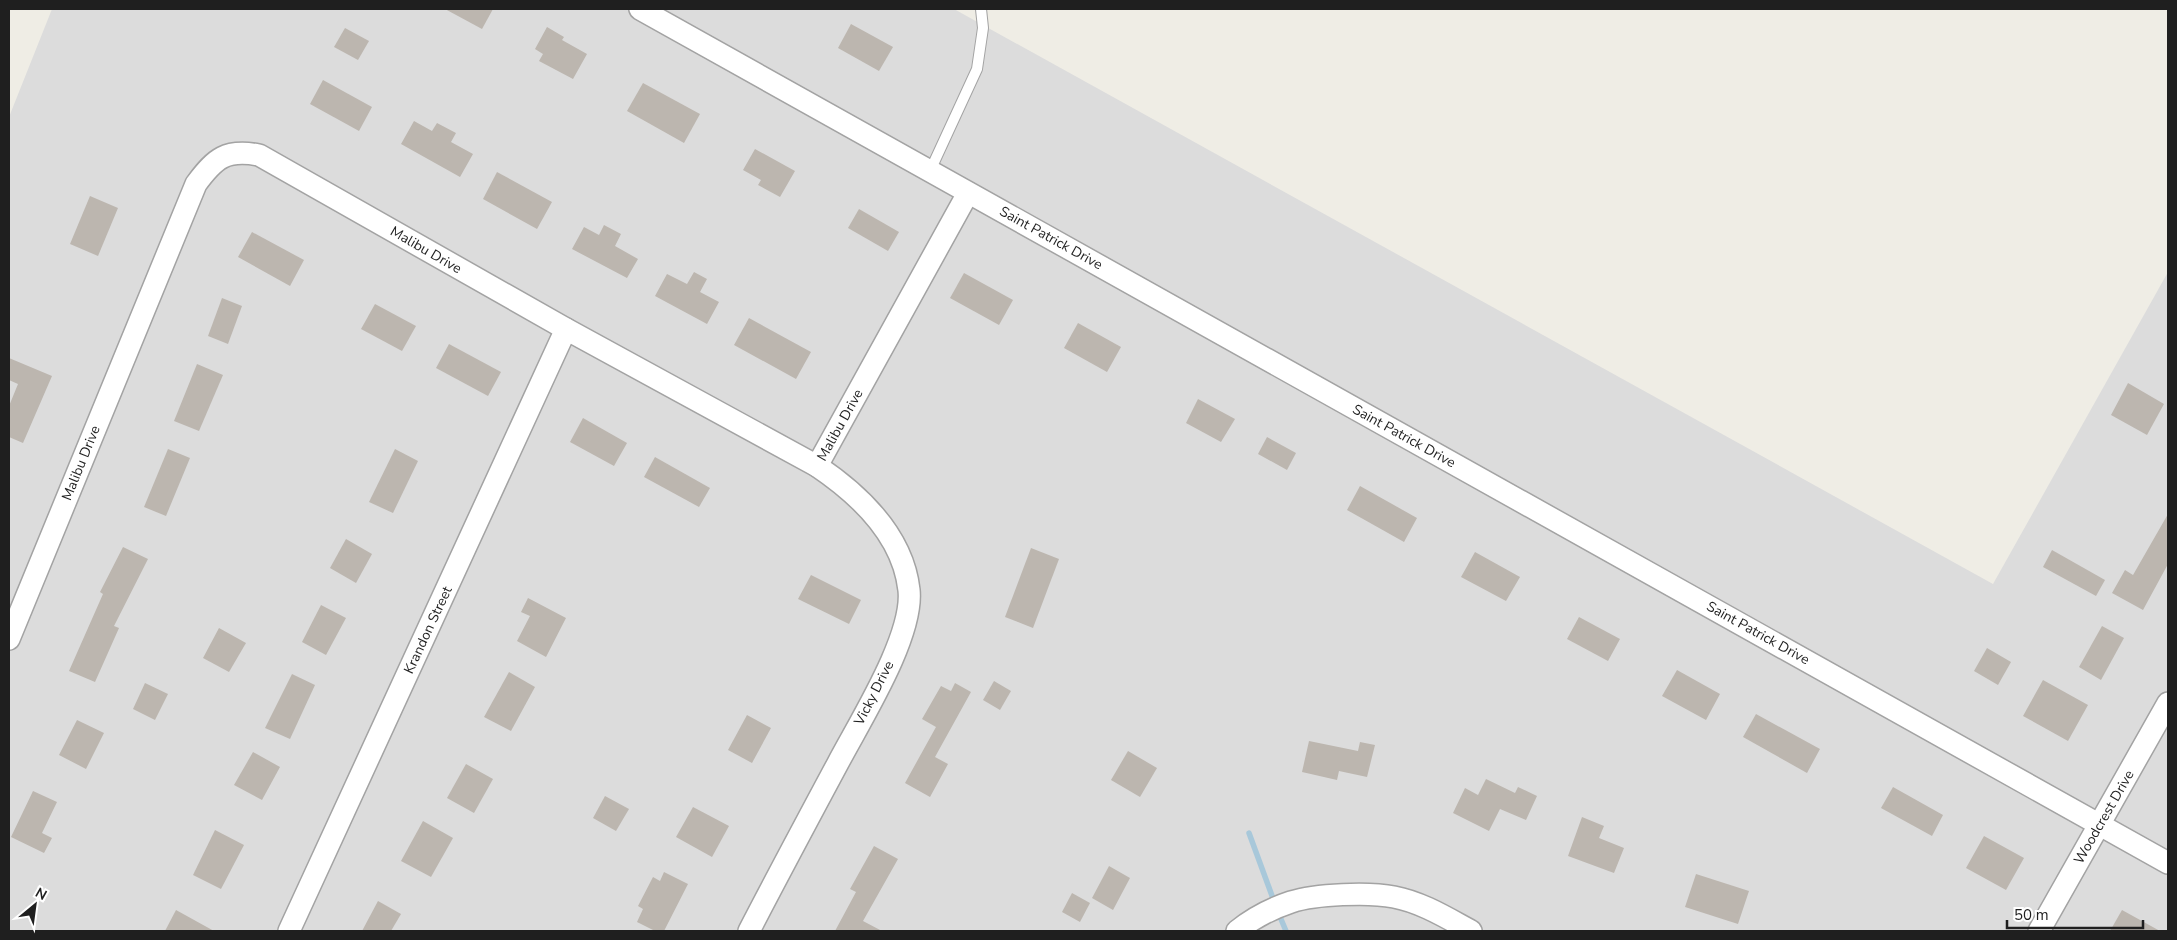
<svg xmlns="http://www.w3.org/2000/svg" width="2177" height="940" viewBox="0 0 2177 940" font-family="'Nunito Sans',sans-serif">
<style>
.residential{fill:#dcdcdc}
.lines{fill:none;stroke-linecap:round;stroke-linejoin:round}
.stream{stroke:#a8c8da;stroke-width:5.5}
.building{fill:#bcb6af}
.lane-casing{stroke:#a3a3a3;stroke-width:12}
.street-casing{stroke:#a3a3a3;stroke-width:24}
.lane{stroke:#fff;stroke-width:10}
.street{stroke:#fff;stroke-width:21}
.labels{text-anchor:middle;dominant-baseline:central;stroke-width:5;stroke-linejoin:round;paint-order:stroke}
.street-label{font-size:14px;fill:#1f1f1f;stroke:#fff}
</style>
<rect width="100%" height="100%" fill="#efede5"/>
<!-- residential -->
<path class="residential" d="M52,9H954L1993,584L2168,272V931H9V117Z"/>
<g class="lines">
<!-- stream -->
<g class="stream">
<path d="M1249,833L1275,904"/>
<path d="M1278,912L1286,931"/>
</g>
</g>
<!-- building -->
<g class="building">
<path d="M445,9H493L482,29Z"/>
<path d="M851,24L893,47L879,71L838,48Z"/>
<path d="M547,27L564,37L562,40L587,54L573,79L539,61L543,54L535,49Z"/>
<path d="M345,28L369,41L358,60L334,47Z"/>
<path d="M323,80L372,107L359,131L310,104Z"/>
<path d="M643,83L700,114L684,143L627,111Z"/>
<path d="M414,121L432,131L437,123L456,133L451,142L473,154L460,177L401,144Z"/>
<path d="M755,149L795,171L780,197L758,185L761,180L743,170Z"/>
<path d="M497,172L552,202L537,229L483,199Z"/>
<path d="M90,196L118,208L98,256L70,244Z"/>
<path d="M859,209L899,232L888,251L848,228Z"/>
<path d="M604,225L621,234L615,246L638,259L627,278L572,249L584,227L599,235Z"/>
<path d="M252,232L304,260L290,286L238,257Z"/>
<path d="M694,272L707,279L700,292L719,302L707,324L655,296L667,274L687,284Z"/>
<path d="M964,273L1013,300L999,325L950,298Z"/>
<path d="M222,298L242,306L228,344L208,336Z"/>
<path d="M375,304L416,326L402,351L361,329Z"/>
<path d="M749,318L811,352L796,379L734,345Z"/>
<path d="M1078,323L1121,347L1107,372L1064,348Z"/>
<path d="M449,344L501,372L488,396L436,368Z"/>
<path d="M9,358L52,376L23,443L9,437V406L18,384L9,380Z"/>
<path d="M197,364L223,375L199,431L174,421Z"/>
<path d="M2128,383L2164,404L2147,435L2111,415Z"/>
<path d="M1198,399L1235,419L1221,442L1186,423Z"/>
<path d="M583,418L627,443L614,466L570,442Z"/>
<path d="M1267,437L1296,453L1287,470L1258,454Z"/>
<path d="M168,449L190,458L166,516L144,507Z"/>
<path d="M395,449L418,461L393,513L369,502Z"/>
<path d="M655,457L710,488L699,507L644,477Z"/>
<path d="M1360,486L1417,518L1404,542L1347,510Z"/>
<path d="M2168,514V564L2143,610L2112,593L2125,570L2133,575Z"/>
<path d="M346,539L372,554L356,583L330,568Z"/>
<path d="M123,547L148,559L114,626L119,628L95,682L69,671L103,594L100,592Z"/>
<path d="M1031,548L1059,559L1033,628L1005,617Z"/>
<path d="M2052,550L2105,580L2096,596L2043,567Z"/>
<path d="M1475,552L1520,577L1506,601L1461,577Z"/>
<path d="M811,575L861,600L849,624L798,599Z"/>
<path d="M528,598L566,618L546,657L517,641L530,616L521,612Z"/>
<path d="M321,605L346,618L326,655L302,642Z"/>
<path d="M1579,617L1620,639L1608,661L1567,639Z"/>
<path d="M2102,626L2124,638L2101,680L2079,667Z"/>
<path d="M219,628L246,643L229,672L203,658Z"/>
<path d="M1987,648L2011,662L1998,685L1974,671Z"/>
<path d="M1677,670L1720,694L1706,720L1662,696Z"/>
<path d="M509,672L535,687L511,731L484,717Z"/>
<path d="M292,674L315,685L290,739L265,728Z"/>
<path d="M2043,680L2088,705L2068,741L2023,716Z"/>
<path d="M994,681L1011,691L1000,710L983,700Z"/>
<path d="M145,683L168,694L155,720L133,709Z"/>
<path d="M955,683L971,692L935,757L948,764L930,797L905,783L936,727L922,719L941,686L951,691Z"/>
<path d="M1756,714L1820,749L1807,773L1743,737Z"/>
<path d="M747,715L771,728L752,763L728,750Z"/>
<path d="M77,720L104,733L86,769L59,755Z"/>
<path d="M1309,741L1358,751L1360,742L1375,745L1367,777L1339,771L1337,780L1302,772Z"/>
<path d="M1128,751L1157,768L1140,797L1111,780Z"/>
<path d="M253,752L280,767L262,800L234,785Z"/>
<path d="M466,764L493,779L474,813L447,798Z"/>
<path d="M1486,779L1515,793L1518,787L1537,796L1526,820L1500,809L1489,831L1453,813L1465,788L1478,795Z"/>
<path d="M1893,787L1943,815L1932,836L1881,808Z"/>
<path d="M33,791L57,802L42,833L52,838L44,853L11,837Z"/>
<path d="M605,796L629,809L616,831L593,818Z"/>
<path d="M693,807L729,826L712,857L676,837Z"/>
<path d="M1582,817L1604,826L1599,838L1624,848L1614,873L1568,856Z"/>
<path d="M423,821L453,838L431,877L401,861Z"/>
<path d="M215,830L244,845L221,889L193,875Z"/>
<path d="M1984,836L2024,858L2006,890L1966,868Z"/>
<path d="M874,846L898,859L863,921L882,931H835L856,892L850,889Z"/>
<path d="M1109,866L1130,878L1113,910L1092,898Z"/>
<path d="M664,872L688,884L664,931H655L637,922L643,909L638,906L653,877L660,881Z"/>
<path d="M1696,874L1749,891L1738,924L1685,907Z"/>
<path d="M1072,893L1090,903L1080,922L1062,912Z"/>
<path d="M378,901L401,914L391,931H362Z"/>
<path d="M176,910L214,931H165Z"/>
<path d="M2122,910L2160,931H2110Z"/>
</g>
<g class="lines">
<!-- lane casing -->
<g class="lane-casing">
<path id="lane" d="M930,171L977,69L983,28L981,9"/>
</g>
<!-- street casing -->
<g class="street-casing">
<g id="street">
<path d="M640,9L2168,863"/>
<path d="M817,466L968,193"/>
<path d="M9,639L196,184C215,158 226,149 259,155L566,329L817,466C860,495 903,536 909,590C914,636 860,721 838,763C808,819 778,875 749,931"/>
<path d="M289,931L566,329"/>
<path d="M1237,931C1252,919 1273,908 1291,902C1316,894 1369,892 1394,897C1421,902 1447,918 1471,931"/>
<path d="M2039,931L2168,703"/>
</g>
</g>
<!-- lane -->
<use href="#lane" class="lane"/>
<!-- street -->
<use href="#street" class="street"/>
</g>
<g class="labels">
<!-- street labels -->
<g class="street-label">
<text transform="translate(1051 238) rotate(29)">Saint Patrick Drive</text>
<text transform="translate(426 250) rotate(30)">Malibu Drive</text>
<text transform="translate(840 425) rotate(-61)">Malibu Drive</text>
<text transform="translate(1404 436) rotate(29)">Saint Patrick Drive</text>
<text transform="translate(81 463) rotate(-68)">Malibu Drive</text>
<text transform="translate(428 630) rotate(-65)">Krandon Street</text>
<text transform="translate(1758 633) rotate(29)">Saint Patrick Drive</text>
<text transform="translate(874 693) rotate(-63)">Vicky Drive</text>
<text transform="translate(2104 817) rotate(-60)">Woodcrest Drive</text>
</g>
</g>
<!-- border -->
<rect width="2177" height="940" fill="none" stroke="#1f1f1f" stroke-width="20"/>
<!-- north arrow -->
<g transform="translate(35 905) rotate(29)" stroke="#ffffff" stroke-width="4" paint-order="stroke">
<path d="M0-4L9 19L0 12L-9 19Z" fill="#1f1f1f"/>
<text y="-8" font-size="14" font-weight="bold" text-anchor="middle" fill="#1f1f1f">N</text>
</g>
<!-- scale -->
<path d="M2007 920v8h136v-8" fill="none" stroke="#1f1f1f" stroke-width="2.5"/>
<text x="2014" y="920" font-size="15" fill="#1f1f1f" stroke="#ffffff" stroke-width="4" paint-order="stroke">50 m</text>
</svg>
